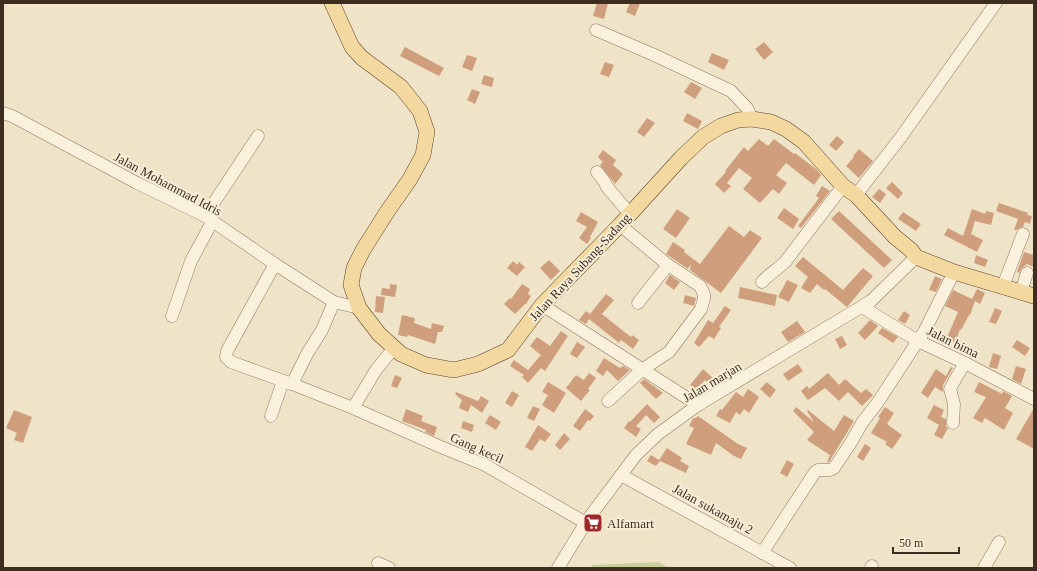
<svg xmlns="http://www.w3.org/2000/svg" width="1037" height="571" viewBox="0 0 1037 571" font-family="'Times New Roman',serif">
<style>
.green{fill:#c9cf9b}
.building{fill:#cf9f7d}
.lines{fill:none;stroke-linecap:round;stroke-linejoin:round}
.minor-casing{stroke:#8d765c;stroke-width:13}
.major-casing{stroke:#5b4430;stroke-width:16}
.minor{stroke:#faf1dc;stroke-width:12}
.major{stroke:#f3d9a0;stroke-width:15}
.labels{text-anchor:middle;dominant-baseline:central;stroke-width:4;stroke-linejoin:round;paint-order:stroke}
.street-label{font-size:13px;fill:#3d2e20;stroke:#f7eed8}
.poi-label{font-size:13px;fill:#3d2e20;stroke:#f7eed8;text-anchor:start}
</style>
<rect width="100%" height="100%" fill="#f0e4c8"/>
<!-- green -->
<path class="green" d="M658,562L670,568H591L592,565Z"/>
<!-- building -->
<g class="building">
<path d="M597,3H608L604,19L593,16Z"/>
<path d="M630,3H640L635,16L626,12Z"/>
<path d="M764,42L773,52L764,60L755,49Z"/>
<path d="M405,47L444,68L439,76L400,56Z"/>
<path d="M712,53L729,60L724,70L708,62Z"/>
<path d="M467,55L477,58L472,71L462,67Z"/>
<path d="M605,62L614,65L609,77L600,74Z"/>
<path d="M484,75L494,78L492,87L481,84Z"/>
<path d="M691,82L702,88L695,99L684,92Z"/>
<path d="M472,89L480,92L475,104L467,100Z"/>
<path d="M687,113L702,121L698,129L683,121Z"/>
<path d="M647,118L655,123L644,137L637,132Z"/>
<path d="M837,136L844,142L836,151L829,145Z"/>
<path d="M759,139L768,146L774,139L794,154L795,153L816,169L821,175L814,185L786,163L776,175L787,183L779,194L773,189L760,203L743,189L752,178L739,168L727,183L731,186L724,193L715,184L726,172L725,171L744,147L748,151Z"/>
<path d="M859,149L873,161L859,178L846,166L854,157L853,156Z"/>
<path d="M603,150L616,160L613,165L623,174L615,184L600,165L603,162L598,157Z"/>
<path d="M892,182L903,193L898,199L886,188Z"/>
<path d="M822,186L830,191L801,228L798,226L819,198L816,196Z"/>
<path d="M879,189L886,194L880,203L872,197Z"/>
<path d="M999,203L1028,213L1027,215L1032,216L1030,224L1025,222L1023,227L1019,228L1017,230H1014L1018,219L996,211Z"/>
<path d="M784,208L799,219L793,229L777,218Z"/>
<path d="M677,209L690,218L676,238L663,229Z"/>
<path d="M972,209L985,214L986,211L994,213L991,225L975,221L971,234L983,240L977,252L944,235L948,228L963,236Z"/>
<path d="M839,211L892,260L884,268L831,219Z"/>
<path d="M581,212L598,222L590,237L591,238L587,244L579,238L587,227L576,221Z"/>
<path d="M903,212L921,224L916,231L898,219Z"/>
<path d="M729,226L744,237L750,230L762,238L721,293L690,270L691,264L688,269L666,254L673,242L685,250L684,252L700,264Z"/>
<path d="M1024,252L1034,255V267L1027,264L1022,268L1019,273L1017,272Z"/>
<path d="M976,255L988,260L985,267L974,263Z"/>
<path d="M803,257L843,290L863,268L873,276L847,307L825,289L824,290L817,284L810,293L801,288L808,277L795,266Z"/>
<path d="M549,260L560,271L551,280L540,268Z"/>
<path d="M513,261L517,265L519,262L525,267L517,276L507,268Z"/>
<path d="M670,275L680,282L674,290L665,283Z"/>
<path d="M935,276L942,279L936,292L929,290Z"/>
<path d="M787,280L798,285L789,302L778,297Z"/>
<path d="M390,284L397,285L395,297L381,295L382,288L390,289Z"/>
<path d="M522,284L530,289L528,294L531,296L526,304H525L515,314L504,304L510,298L511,299Z"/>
<path d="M740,287L777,295L775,306L738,298Z"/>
<path d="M977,289L985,293L980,304L975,301L970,315H969L961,330L960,329L955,343L946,340L958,312L945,306L953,290L972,299Z"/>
<path d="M606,294L614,300L602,314L631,337L632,335L639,340L633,349L621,340L619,343L589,319L586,324L579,320L586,311L590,314Z"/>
<path d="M685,295L696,298L694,306L683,303Z"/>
<path d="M376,296L385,297L383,313L375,312Z"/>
<path d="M725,306L731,310L719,327L721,328L714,339L709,336L699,347L694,343L708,320L713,323Z"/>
<path d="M995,308L1002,311L996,324L989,322Z"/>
<path d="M904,311L910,315L905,324L898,320Z"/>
<path d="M402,315L415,318L414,323L431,329L432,323L444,326L442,332H438L435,344L408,335L407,337L398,335Z"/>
<path d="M870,320L878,326L865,340L858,333Z"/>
<path d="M797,321L805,332L788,342L781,332Z"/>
<path d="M882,328L898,337L893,343L878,333Z"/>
<path d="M561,331L568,336L545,371L541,368L528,383L522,377L524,375L510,366L514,360L528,370L541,355L530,346L537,337L550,346Z"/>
<path d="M842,336L847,345L840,349L835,339Z"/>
<path d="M1017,340L1030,348L1025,356L1012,347Z"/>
<path d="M577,342L585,347L577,358L570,354Z"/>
<path d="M993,353L1001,356L997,369L989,367Z"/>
<path d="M604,358L620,368L623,366L630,370L618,381L607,370L603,376L596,371Z"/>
<path d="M798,364L803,371L788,381L783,374Z"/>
<path d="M1016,366L1026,369L1021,384L1012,379Z"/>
<path d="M951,367L953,368L943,385V392L935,387L928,398L921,393L936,369L946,376Z"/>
<path d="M703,369L713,378L708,383L705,380L696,390L690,385Z"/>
<path d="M589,373L596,378L588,389L590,390L581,401L566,388L576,375L584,380Z"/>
<path d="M828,373L839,385L845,379L861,393L866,389L873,395L862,406L848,392L839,401L825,388L808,400L801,391L807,386L809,389Z"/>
<path d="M395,375L402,378L397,388L391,386Z"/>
<path d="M644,379L663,393L656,399L640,383Z"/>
<path d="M548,382L566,393L554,413L542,405L548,395L542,392Z"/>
<path d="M767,382L776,390L770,398L760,389Z"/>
<path d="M979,382L1002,394L1003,391L1012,396L1005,408L1013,413L1004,430L985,418L982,423L973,418L986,397L974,392Z"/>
<path d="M748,389L759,397L749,413L744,409L740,415L736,412L730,423L716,416L720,409L722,410L736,392L743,397Z"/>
<path d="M512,391L519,395L512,407L505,403Z"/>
<path d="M456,392L478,401L481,396L489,401L482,413L471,405L468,412L459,408L462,400L455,394Z"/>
<path d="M647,404L660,417L654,423L646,415L636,426L641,429L636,437L624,428L629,421L630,422Z"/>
<path d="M934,405L944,410L941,417L946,419V426L948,428L942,439L934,435L939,425L927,418Z"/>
<path d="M533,406L540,409L534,421L527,418Z"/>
<path d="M796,407L814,422L807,411L808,410L834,431L844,415L854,421L829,462H827L830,455L807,440L814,432L793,411Z"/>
<path d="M885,407L894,413L887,424L902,435L892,449L885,444L887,442L871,433L880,418L878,417Z"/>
<path d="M1034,408V449L1016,439Z"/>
<path d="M406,409L423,416L421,421L437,427L434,436L425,432L426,430L402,421Z"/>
<path d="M585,409L594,416L590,421L588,420L580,431L573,426Z"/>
<path d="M14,410L32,417L23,443L14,440L17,433L6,428Z"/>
<path d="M490,415L501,422L496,430L485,423Z"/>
<path d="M698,416L738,444L747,448L741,459L734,456L716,443L711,455L686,444L694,428L689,426L693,418H696Z"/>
<path d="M463,421L474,425L472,432L461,428Z"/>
<path d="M538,425L551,434L545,442L540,439L532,451L525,447Z"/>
<path d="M564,433L570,439L560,450L555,445Z"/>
<path d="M865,444L871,448L863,461L857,457Z"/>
<path d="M667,448L682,458L680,461L689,466L686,473L660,461L656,466L647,461L651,455L659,460Z"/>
<path d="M787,460L794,464L787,477L780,473Z"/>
</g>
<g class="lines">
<!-- minor casing -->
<g class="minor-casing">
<g id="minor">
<path d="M596,30L652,54L731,91L747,108L752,119"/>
<path d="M3,113L12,116L137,183L205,216L275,264L334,302L359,308"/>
<path d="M597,172L604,181L607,187L629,213"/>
<path d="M856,195L901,137L996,3"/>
<path d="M205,216L258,136"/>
<path d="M275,264L227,351L226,357L231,362L292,384"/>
<path d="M762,282C769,274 778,269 785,262L843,186"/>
<path d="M1003,286L1023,234"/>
<path d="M1021,292L1027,273"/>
<path d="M334,302L322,330L307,354L292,384L353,408L376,370L393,349"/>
<path d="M638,303L668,265"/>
<path d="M542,305L698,405"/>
<path d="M862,307L918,341L965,363L1034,399"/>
<path d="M172,316L191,261L212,222"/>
<path d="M608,401L643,369L669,352L701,309L704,299V294L700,286L668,265L620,225"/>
<path d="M353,408L441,447L485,465L586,523"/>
<path d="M271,416L283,381"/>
<path d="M953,423L954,404L950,389L956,378L965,363"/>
<path d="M621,475L790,568"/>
<path d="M762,553L815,472L818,470H830L834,468L850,444L862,423L878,402L925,330L954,272"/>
<path d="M378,563L389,568"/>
<path d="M558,568L588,519L636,455L658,434L698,405L871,301L916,257"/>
<path d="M871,568L872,566"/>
<path d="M984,568L999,542"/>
</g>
</g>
<!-- major casing -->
<g class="major-casing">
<path id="major" d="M332,3L352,47L362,58L401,87L420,111L427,132L423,155L410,179L387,212L363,250L354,268L351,285L359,308L379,334L401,354L426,365L454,370L478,364L508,350L542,305L620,225L681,158L703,137L721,126L738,120L752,119L771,122L786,129L804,142L843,186L856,195L895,237L911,250L916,257L954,272L1034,296"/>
</g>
<!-- minor -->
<use href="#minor" class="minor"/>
<!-- major -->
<use href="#major" class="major"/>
</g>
<!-- icons -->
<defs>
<g id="supermarket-square" transform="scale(1)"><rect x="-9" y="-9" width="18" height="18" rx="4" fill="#9e2a2b" stroke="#f7eed8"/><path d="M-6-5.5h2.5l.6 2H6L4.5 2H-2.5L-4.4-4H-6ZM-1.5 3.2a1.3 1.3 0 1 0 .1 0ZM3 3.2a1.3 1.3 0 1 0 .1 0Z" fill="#fff"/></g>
</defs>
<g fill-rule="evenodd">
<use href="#supermarket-square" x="593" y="523"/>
</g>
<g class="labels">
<!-- street labels -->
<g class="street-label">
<text transform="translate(168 184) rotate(28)">Jalan Mohammad Idris</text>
<text transform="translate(580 267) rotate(-47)">Jalan Raya Subang-Sadang</text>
<text transform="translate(953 342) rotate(26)">Jalan bima</text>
<text transform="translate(712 382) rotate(-31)">Jalan marjan</text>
<text transform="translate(477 448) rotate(24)">Gang kecil</text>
<text transform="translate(713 509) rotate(29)">Jalan sukamaju 2</text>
</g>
<!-- poi labels -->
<g class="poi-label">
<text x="607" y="523">Alfamart</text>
</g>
</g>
<!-- border -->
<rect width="1037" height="571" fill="none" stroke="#3d2e20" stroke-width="8"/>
<!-- scale -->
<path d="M893 547v6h66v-6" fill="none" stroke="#3d2e20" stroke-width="2"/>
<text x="899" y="547" font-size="12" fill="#3d2e20" stroke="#f7eed8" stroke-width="3" paint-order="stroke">50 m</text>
</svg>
